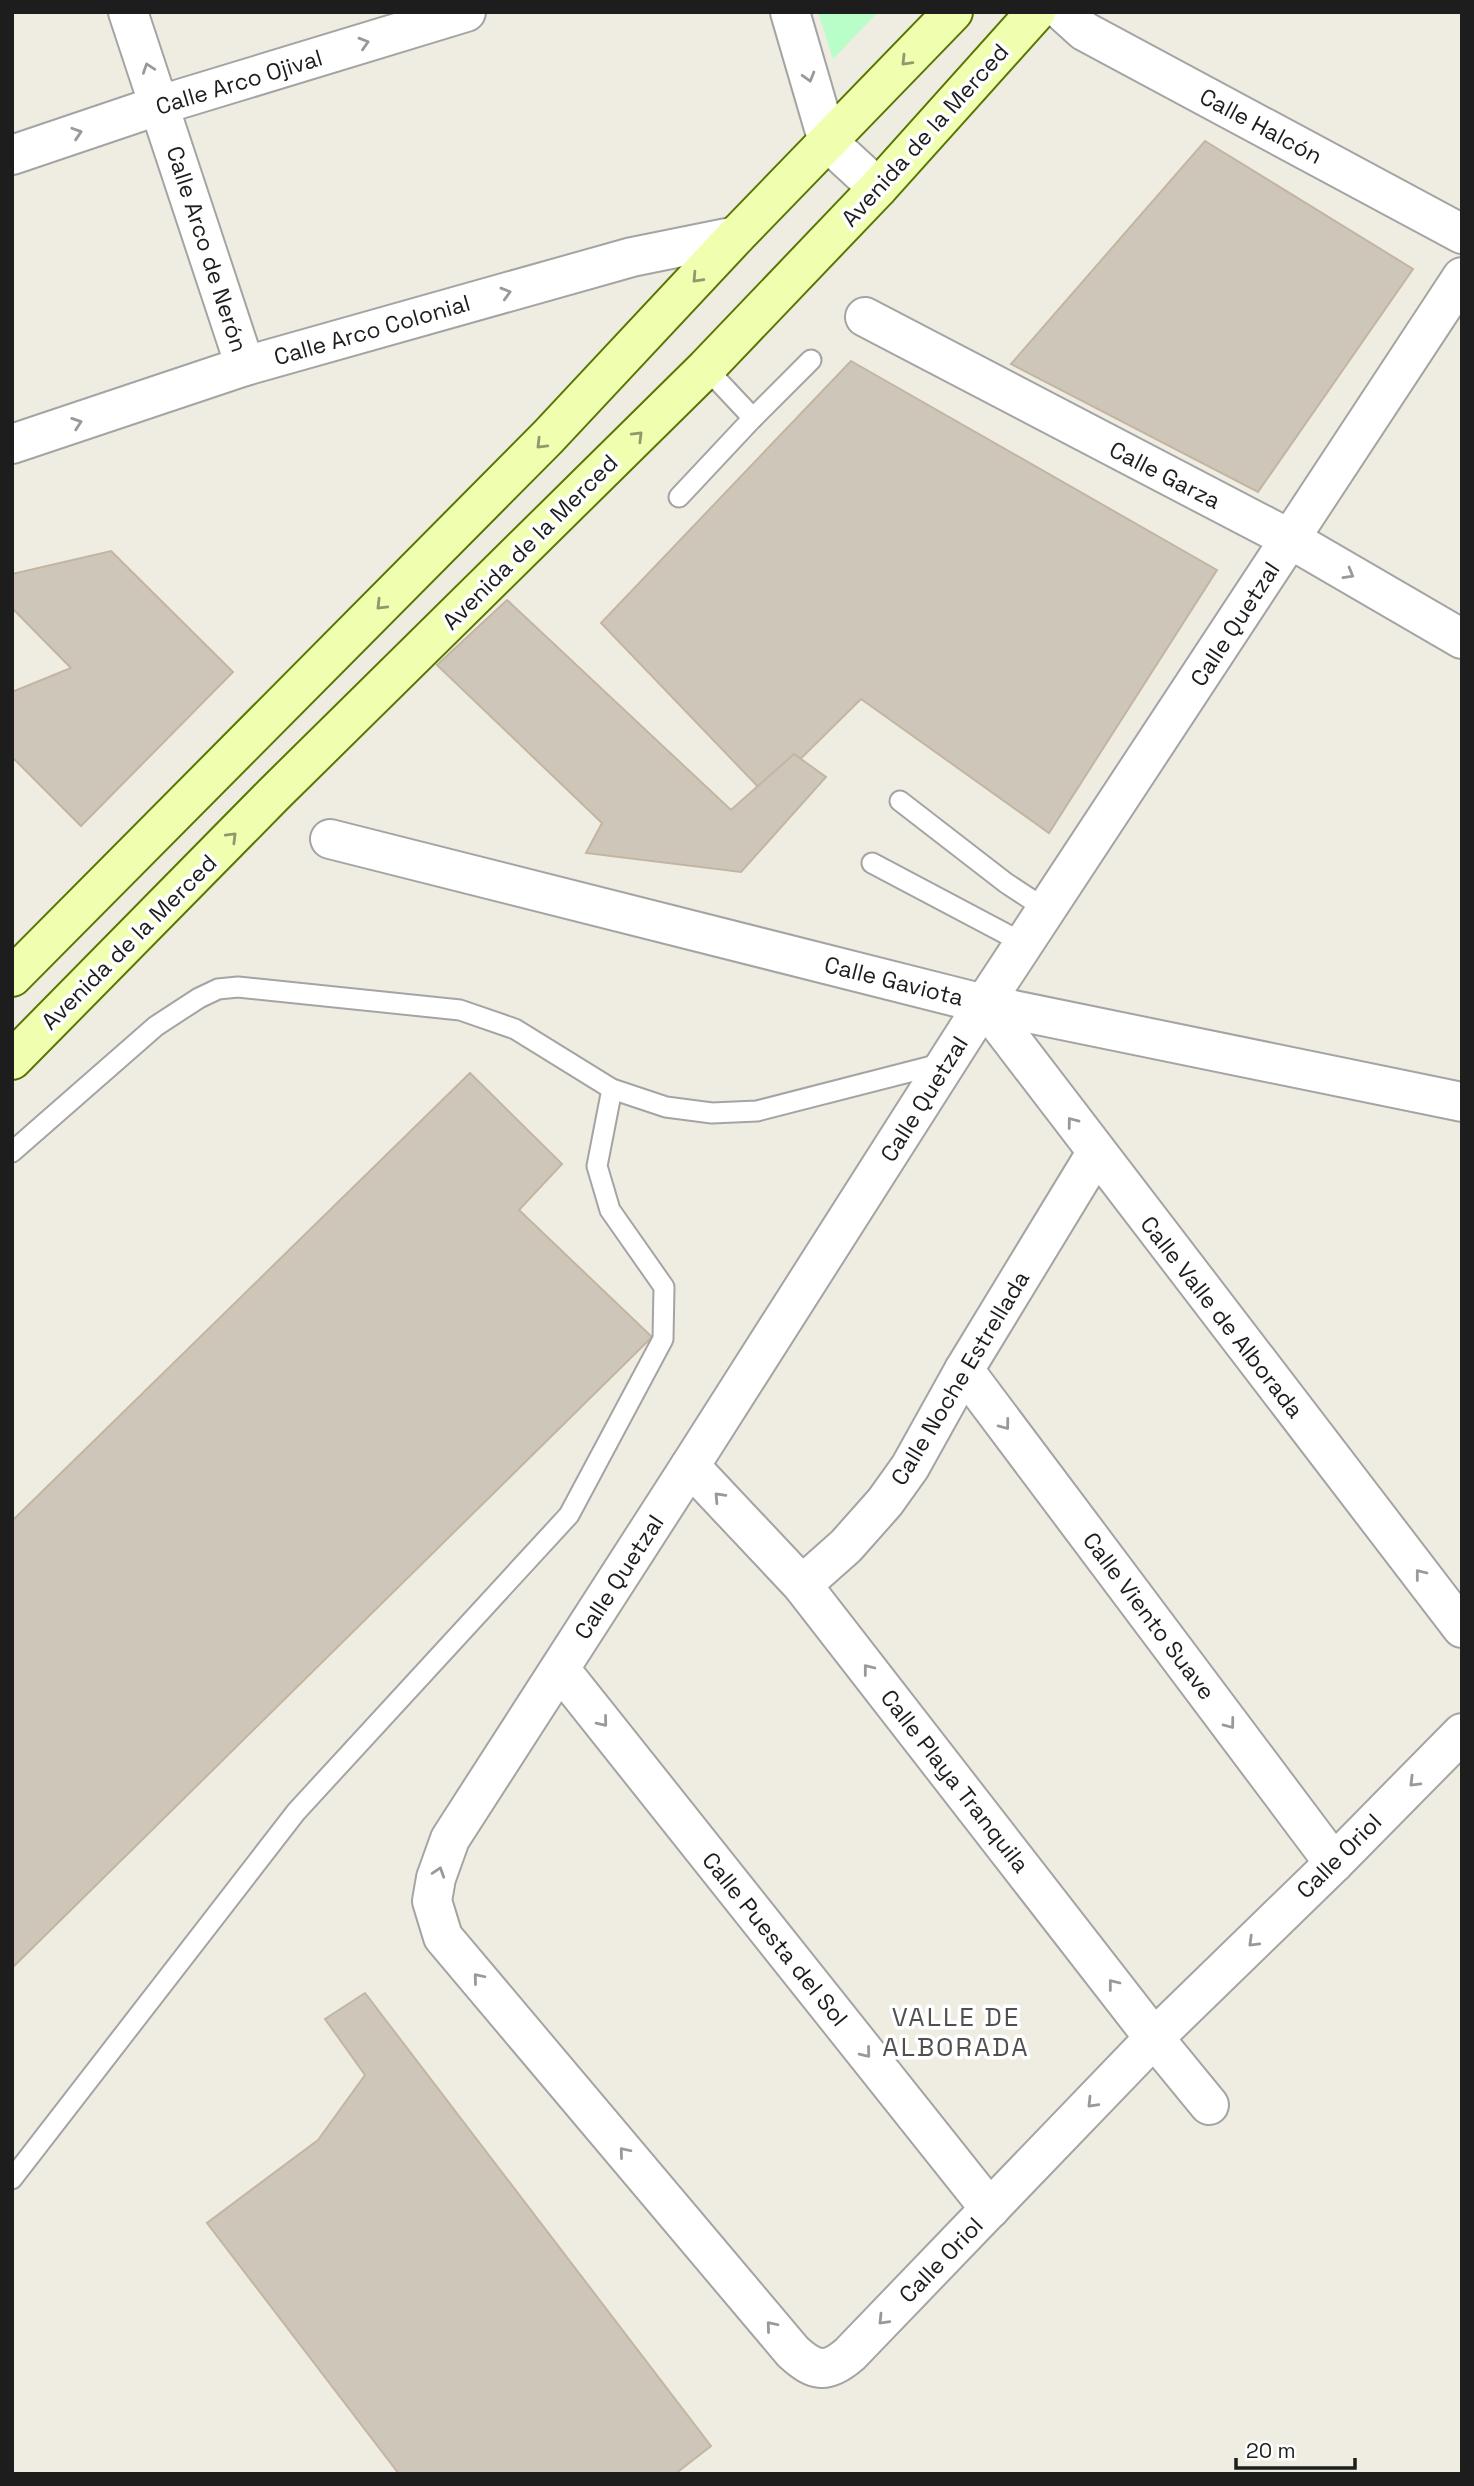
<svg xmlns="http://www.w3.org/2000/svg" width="1474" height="2486" viewBox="0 0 1474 2486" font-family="'Space Grotesk',sans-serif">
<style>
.park{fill:#b9fec9}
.building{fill:#cfc6ba;stroke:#c2b5a2;stroke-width:2}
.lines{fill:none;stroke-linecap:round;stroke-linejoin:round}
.lane-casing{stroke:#a4a4a4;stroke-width:23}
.street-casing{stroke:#a4a4a4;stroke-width:42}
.secondary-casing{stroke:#597700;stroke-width:42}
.lane{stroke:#fff;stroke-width:19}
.street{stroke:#fff;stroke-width:38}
.secondary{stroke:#efffaf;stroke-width:38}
.oneway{stroke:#999}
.oneway2{stroke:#90996d}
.labels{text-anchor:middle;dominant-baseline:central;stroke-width:7;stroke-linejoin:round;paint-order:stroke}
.street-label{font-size:23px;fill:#1d1d1d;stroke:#fff}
.quarter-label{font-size:26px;letter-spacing:2px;fill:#505050;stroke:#fff}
</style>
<rect width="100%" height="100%" fill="#efece1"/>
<!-- park -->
<path class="park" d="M818,12H878L833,59Z"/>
<!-- building -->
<g class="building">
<path d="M1205,141L1413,269L1258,492L1011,364Z"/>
<path d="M851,361L1217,570L1049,833L861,699L765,794L601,623Z"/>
<path d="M111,551L233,672L81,826L12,757V692L71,668L12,608V574Z"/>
<path d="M507,600L731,810L794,754L826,777L741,872L586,853L602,823L437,665Z"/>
<path d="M470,1073L562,1164L519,1210L652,1337L12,1968V1521Z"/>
<path d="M365,1993L711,2446L675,2474H399L207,2223L318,2140L365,2075L325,2019Z"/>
</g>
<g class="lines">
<!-- lane casing -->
<g class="lane-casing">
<g id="lane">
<path d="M753,418L811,360"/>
<path d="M679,497L753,418L706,368"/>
<path d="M900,801L1006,883L1047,910"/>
<path d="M872,863L1025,944"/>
<path d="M12,1152L156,1026L199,998L218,989L238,987L460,1010L515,1029L612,1089L666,1107L712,1113L757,1111L944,1063"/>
<path d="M12,2179L296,1812L569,1515L663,1339L664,1287L610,1210L597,1166L612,1089"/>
</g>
</g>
<!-- street casing -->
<g class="street-casing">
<g id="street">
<path d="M128,12L245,366"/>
<path d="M790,12L828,142L878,188"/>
<path d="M1063,12L1084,31L1462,234"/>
<path d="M12,155L160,105L466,12"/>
<path d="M1462,277L984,1004L690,1466L450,1839L436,1878L432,1901L443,1937L793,2352C815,2372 827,2374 850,2354L1154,2038L1334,1863L1462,1733"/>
<path d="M865,317L1290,539L1462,639"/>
<path d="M12,444L245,366L632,257L736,236"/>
<path d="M330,839L984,1004L1462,1102"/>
<path d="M984,1004L1462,1628"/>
<path d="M964,1370L1334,1863"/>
<path d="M690,1466L802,1585L1154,2038L1209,2105"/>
<path d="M802,1585L846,1546L885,1502L910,1467L964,1370L1096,1153"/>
<path d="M560,1669L990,2209"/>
</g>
</g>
<!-- secondary casing -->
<g class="secondary-casing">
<g id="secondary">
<path d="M12,977L548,437L736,236L953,12"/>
<path d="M12,1060L274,794L706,368L878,188L1036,12"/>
</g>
</g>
<!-- lane -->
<use href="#lane" class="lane"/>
<!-- street -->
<use href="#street" class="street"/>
<!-- secondary -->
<use href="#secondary" class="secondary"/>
</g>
<!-- one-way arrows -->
<defs><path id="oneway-chevron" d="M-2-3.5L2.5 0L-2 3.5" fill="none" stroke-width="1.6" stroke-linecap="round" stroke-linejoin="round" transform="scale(1.75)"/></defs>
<g class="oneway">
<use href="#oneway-chevron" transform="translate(364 43) rotate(-17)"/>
<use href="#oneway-chevron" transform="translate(148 68) rotate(-109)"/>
<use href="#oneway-chevron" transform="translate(809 77) rotate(74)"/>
<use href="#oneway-chevron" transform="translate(77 133) rotate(-18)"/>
<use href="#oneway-chevron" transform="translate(506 293) rotate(-16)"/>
<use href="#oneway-chevron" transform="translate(77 423) rotate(-19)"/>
<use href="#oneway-chevron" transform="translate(1349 574) rotate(30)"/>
<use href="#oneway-chevron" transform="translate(1072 1122) rotate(-127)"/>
<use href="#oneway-chevron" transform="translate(1005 1425) rotate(53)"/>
<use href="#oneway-chevron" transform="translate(719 1497) rotate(-133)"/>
<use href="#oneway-chevron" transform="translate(1420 1574) rotate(-128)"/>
<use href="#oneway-chevron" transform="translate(868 1669) rotate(-128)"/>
<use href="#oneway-chevron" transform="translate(603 1722) rotate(51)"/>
<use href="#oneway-chevron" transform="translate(1230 1724) rotate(53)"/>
<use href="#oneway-chevron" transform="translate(1414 1782) rotate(135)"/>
<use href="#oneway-chevron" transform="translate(439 1872) rotate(-72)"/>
<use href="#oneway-chevron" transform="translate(1253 1942) rotate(136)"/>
<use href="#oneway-chevron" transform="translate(478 1978) rotate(-130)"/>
<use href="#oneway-chevron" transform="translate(1113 1984) rotate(-128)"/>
<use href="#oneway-chevron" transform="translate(866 2053) rotate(51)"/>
<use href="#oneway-chevron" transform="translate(1092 2103) rotate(134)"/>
<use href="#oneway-chevron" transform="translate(624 2152) rotate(-130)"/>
<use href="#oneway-chevron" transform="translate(883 2320) rotate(134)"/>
<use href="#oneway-chevron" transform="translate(771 2326) rotate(-130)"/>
</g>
<g class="oneway2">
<use href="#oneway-chevron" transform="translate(906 61) rotate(134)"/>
<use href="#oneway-chevron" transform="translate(697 278) rotate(133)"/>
<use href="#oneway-chevron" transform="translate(638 436) rotate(-45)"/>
<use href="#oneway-chevron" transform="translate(541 444) rotate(135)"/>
<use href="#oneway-chevron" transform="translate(381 605) rotate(135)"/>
<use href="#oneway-chevron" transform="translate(232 837) rotate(-45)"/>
</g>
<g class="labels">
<!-- street labels -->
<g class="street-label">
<text transform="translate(239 82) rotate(-17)">Calle Arco Ojival</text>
<text transform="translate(1261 126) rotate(28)">Calle Halcón</text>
<text transform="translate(925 135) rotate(-48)">Avenida de la Merced</text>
<text transform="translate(207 249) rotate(72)">Calle Arco de Nerón</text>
<text transform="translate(372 330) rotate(-16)">Calle Arco Colonial</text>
<text transform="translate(1165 475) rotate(27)">Calle Garza</text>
<text transform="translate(530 542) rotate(-45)">Avenida de la Merced</text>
<text transform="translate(1235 624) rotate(-57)">Calle Quetzal</text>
<text transform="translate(129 942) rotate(-45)">Avenida de la Merced</text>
<text transform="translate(894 981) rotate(14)">Calle Gaviota</text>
<text transform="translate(924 1099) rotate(-58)">Calle Quetzal</text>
<text transform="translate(1222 1317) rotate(52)">Calle Valle de Alborada</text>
<text transform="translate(960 1378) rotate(-59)">Calle Noche Estrellada</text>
<text transform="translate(619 1577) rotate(-57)">Calle Quetzal</text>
<text transform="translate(1149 1616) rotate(53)">Calle Viento Suave</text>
<text transform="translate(955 1781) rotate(52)">Calle Playa Tranquila</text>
<text transform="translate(1339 1856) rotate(-45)">Calle Oriol</text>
<text transform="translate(775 1939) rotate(51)">Calle Puesta del Sol</text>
<text transform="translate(941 2260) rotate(-46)">Calle Oriol</text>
</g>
<!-- quarter labels -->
<g class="quarter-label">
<text x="956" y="2017">VALLE DE<tspan x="956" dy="30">ALBORADA</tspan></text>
</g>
</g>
<!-- border -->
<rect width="1474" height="2486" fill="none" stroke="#1d1d1d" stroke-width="28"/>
<!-- scale -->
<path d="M1236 2458v10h119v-10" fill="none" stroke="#1d1d1d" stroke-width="3.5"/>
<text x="1246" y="2458" font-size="21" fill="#1d1d1d" stroke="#ffffff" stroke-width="5" paint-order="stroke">20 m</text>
</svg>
